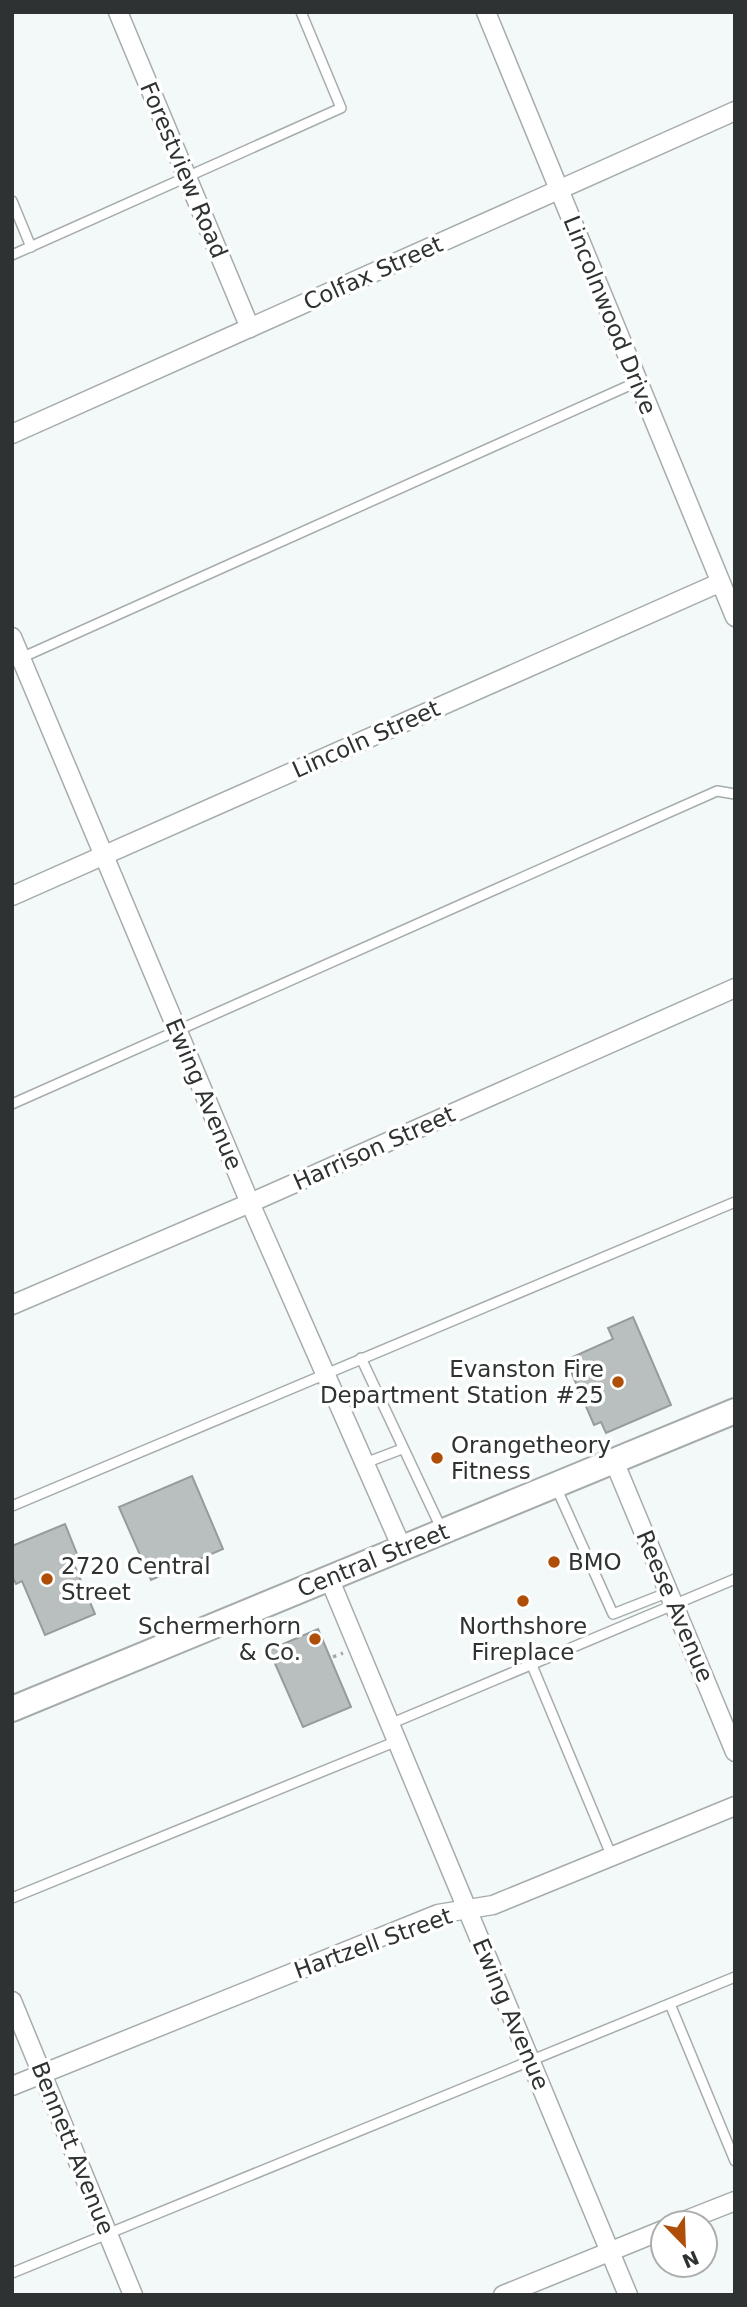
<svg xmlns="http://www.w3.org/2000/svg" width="747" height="2307" viewBox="0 0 747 2307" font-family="'DejaVu Sans',sans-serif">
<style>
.building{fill:#b9bfbf;stroke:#969c9c;stroke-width:2}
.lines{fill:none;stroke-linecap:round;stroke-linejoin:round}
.lane-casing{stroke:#a6acac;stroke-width:12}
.street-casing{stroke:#a6acac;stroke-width:21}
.secondary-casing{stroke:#a6acac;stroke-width:28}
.path{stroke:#a3a8a8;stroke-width:3.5;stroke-dasharray:3.5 5;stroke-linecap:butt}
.lane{stroke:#fff;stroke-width:9}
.street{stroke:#fff;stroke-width:18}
.secondary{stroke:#fff;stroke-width:24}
.poi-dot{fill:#af4e06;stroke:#fff;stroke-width:2.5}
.labels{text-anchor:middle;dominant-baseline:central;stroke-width:7;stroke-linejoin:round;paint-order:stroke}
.street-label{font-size:23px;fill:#2f3232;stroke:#fff}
.poi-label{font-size:23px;fill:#2f3232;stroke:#fff;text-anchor:start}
</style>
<rect width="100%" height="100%" fill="#f3f9f9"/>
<!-- building -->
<g class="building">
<path d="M633,1317L671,1405L606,1433L601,1422L594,1425L566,1360L613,1339L608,1328Z"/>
<path d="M192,1476L223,1549L151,1580L119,1507Z"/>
<path d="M65,1524L79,1559L73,1562L95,1614L45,1635L22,1581L16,1584L12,1576V1546Z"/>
<path d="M318,1629L351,1707L303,1727L269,1650Z"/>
</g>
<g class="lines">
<!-- lane casing -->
<g class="lane-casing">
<g id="lane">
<path d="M12,201L31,247"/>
<path d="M12,255L341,108L301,12"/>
<path d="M12,662L637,382"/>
<path d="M12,1104L717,791L735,794"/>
<path d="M361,1358L442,1530"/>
<path d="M365,1463L402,1449"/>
<path d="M556,1487L613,1614L669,1592"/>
<path d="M12,1506L735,1202"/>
<path d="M531,1663L612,1857"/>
<path d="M390,1724L735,1579"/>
<path d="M12,1898L397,1741"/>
<path d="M670,2004L735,2161"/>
<path d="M12,2273L735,1977"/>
</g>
</g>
<!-- street casing -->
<g class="street-casing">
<g id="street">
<path d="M118,12L250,328"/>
<path d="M486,12L735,617"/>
<path d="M12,434L735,111"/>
<path d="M12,637L250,1203L402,1548"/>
<path d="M12,896L719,583"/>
<path d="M12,1305L250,1203L735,988"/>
<path d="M614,1461L735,1752"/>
<path d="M329,1578L628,2295"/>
<path d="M12,2001L133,2295"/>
<path d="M12,2086L438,1914L493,1905L735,1806"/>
<path d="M679,2223L735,2201"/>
<path d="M503,2295L663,2230"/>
</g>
</g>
<!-- secondary casing -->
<g class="secondary-casing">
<path id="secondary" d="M12,1709L735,1411"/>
</g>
<!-- path -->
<path class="path" d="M333,1657L343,1653"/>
<!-- lane -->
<use href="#lane" class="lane"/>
<!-- street -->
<use href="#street" class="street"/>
<!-- secondary -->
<use href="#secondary" class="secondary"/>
</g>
<!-- markers -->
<g class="poi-dot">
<circle cx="618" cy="1382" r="7"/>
<circle cx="437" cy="1458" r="7"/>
<circle cx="554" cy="1562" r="7"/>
<circle cx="47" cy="1579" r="7"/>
<circle cx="523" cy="1601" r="7"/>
<circle cx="315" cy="1639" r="7"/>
</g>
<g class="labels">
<!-- street labels -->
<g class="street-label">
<text transform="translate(184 170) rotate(67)">Forestview Road</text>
<text transform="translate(373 273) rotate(-24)">Colfax Street</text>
<text transform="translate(610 315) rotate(68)">Lincolnwood Drive</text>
<text transform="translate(366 739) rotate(-24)">Lincoln Street</text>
<text transform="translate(204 1094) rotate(67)">Ewing Avenue</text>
<text transform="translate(374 1148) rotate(-24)">Harrison Street</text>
<text transform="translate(373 1560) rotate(-22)">Central Street</text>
<text transform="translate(675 1606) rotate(67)">Reese Avenue</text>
<text transform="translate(373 1943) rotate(-20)">Hartzell Street</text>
<text transform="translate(511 2014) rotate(67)">Ewing Avenue</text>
<text transform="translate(73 2148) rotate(68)">Bennett Avenue</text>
</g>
<!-- poi labels -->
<g class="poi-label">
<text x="604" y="1369" text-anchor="end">Evanston Fire<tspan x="604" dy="26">Department Station #25</tspan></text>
<text x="451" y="1445">Orangetheory<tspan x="451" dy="26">Fitness</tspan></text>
<text x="568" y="1562">BMO</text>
<text x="61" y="1566">2720 Central<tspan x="61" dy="26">Street</tspan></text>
<text x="301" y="1626" text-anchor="end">Schermerhorn<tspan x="301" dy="26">&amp; Co.</tspan></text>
<text x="523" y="1626" text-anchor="middle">Northshore<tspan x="523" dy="26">Fireplace</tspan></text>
</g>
</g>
<!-- border -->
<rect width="747" height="2307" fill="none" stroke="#2f3232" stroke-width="28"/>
<!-- north arrow -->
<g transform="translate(684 2244) rotate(157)"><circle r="33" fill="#ffffff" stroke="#acadad" stroke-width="2"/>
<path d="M0-5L12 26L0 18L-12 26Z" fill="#af4e06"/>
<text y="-10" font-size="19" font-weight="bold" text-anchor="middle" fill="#2f3232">N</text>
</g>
</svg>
